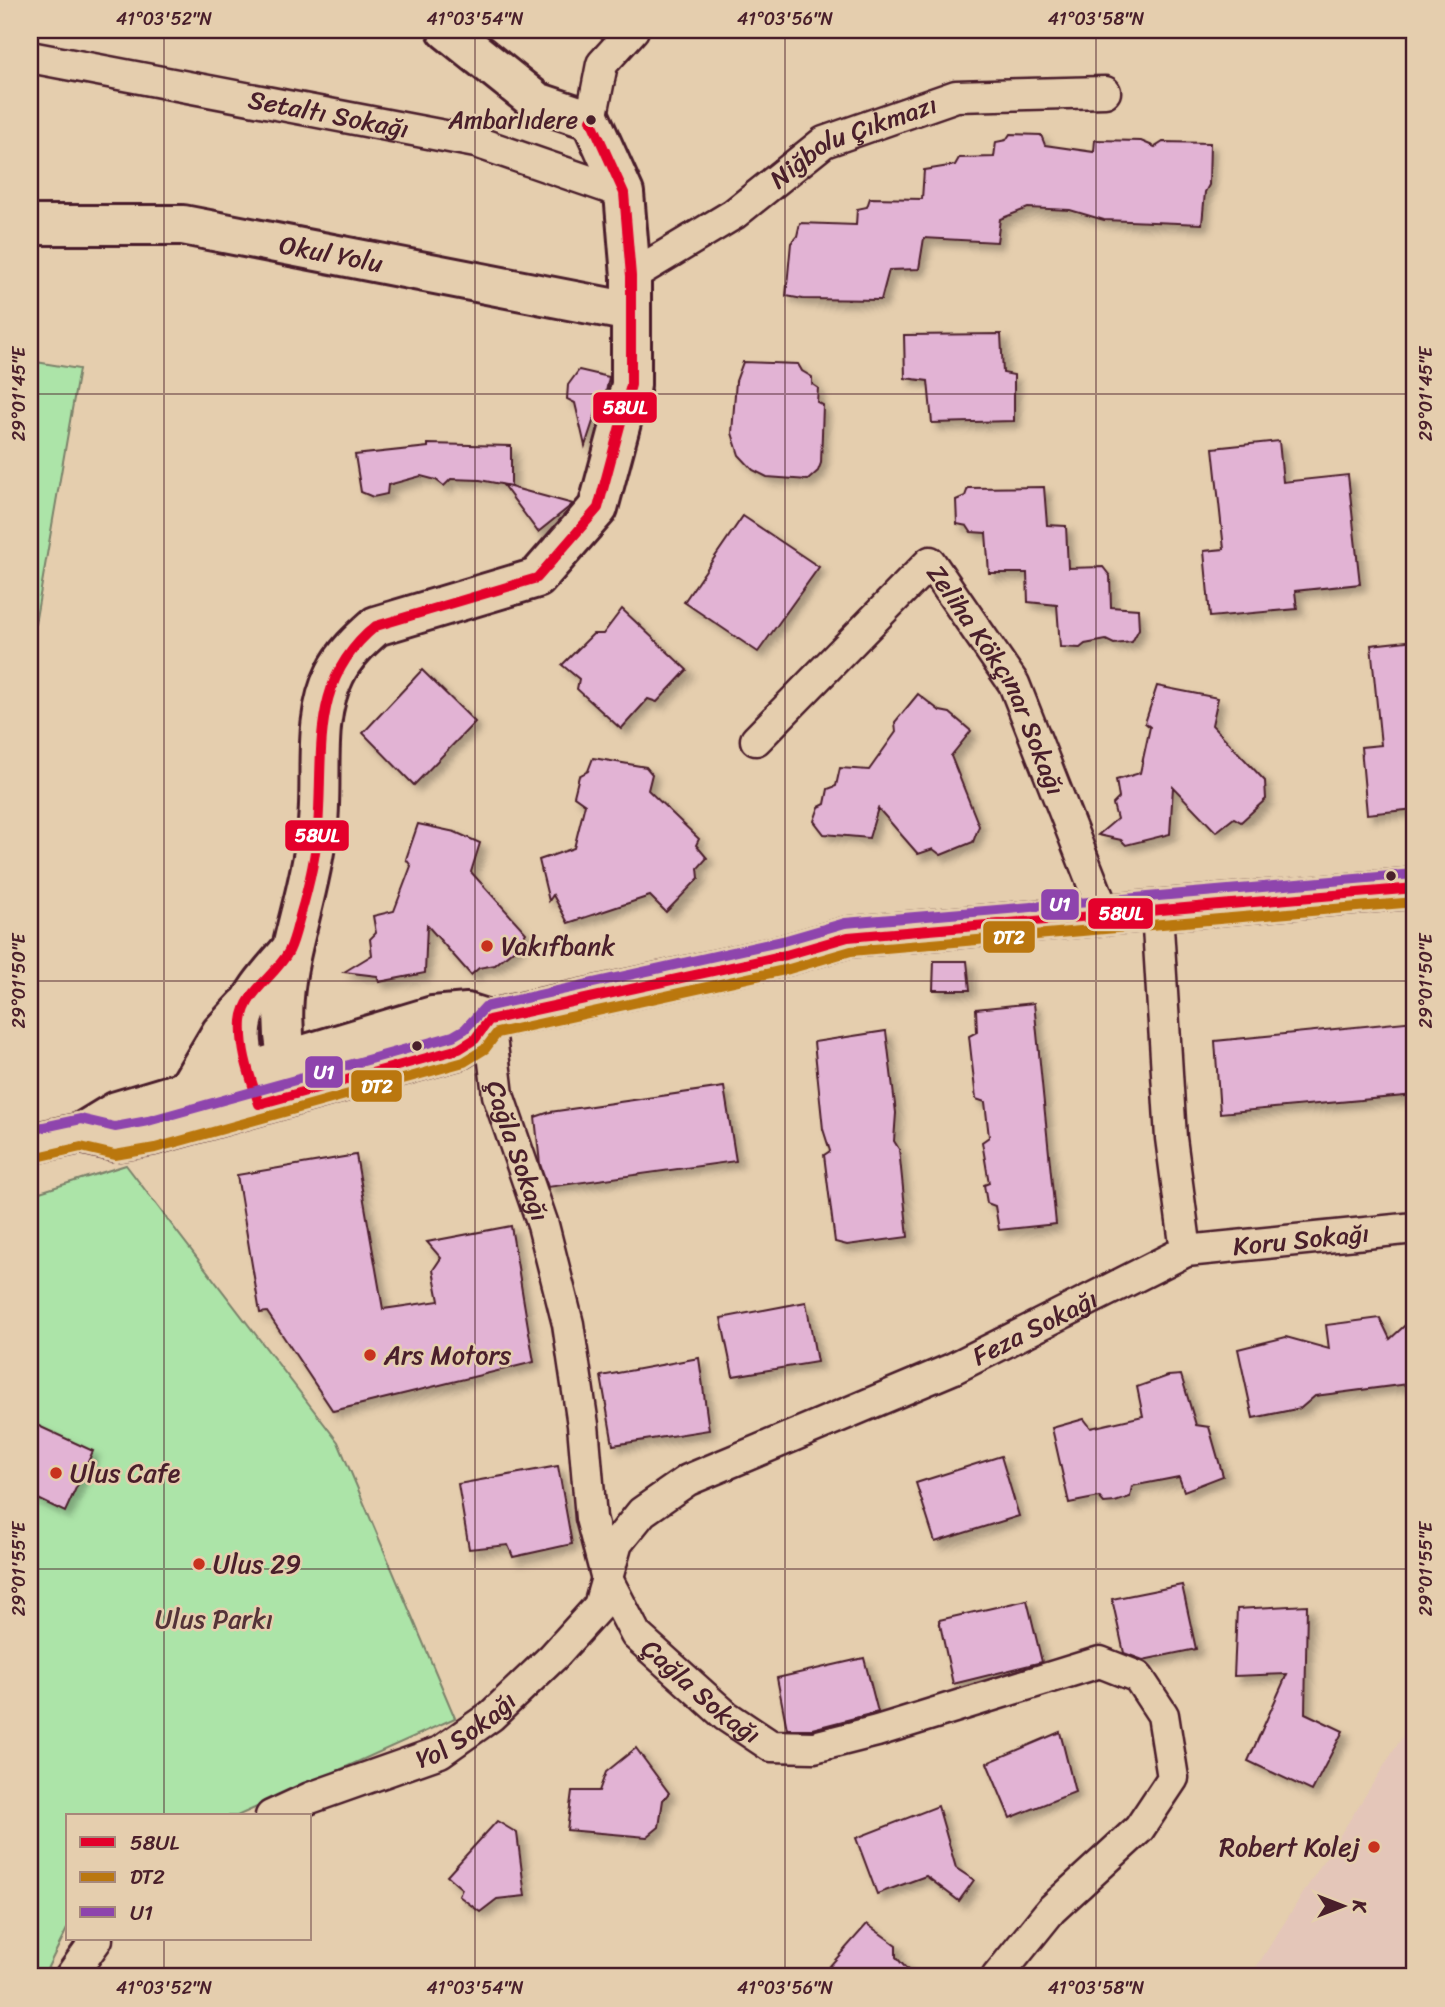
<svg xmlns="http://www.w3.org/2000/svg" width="1445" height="2007" viewBox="0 0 1445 2007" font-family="Sriracha,sans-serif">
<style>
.built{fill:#e4c6b9}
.green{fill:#ace4a8;stroke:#7b826a;stroke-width:2}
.building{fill:#e2b3d4;stroke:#4a1f2b;stroke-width:2;filter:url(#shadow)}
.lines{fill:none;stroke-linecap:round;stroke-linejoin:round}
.street-casing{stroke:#4a1f2b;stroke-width:35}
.secondary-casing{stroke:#4a1f2b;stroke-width:44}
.street{stroke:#e5ceae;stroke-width:30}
.secondary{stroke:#e5ceae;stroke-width:38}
.bus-1-casing{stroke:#e5ceae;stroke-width:16}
.bus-2-casing{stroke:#e5ceae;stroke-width:16}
.bus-3-casing{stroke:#e5ceae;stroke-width:16}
.bus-1{stroke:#e4002b;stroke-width:10}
.bus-2{stroke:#ba770f;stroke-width:10}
.bus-3{stroke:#8e44ad;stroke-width:10}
.ticks{fill:none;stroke:#4a1f2b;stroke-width:2;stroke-opacity:0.45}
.bus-dot{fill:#4a1f2b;stroke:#e5ceae;stroke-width:2.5}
.poi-dot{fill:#c8321e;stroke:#e5ceae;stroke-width:2.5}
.labels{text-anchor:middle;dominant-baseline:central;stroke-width:5;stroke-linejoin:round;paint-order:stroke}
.bus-label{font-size:24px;fill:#4a1f2b;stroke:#e5ceae;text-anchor:end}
.street-label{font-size:26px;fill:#4a1f2b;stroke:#e5ceae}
.poi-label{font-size:26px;fill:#4a1f2b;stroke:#e5ceae;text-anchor:start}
.park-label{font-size:26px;fill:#543338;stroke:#e5ceae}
.line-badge{stroke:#e5ceae;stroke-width:2.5}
.badge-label{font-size:19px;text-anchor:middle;font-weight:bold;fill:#fff}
.neatline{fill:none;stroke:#4a1f2b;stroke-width:2.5}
.ticks-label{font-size:18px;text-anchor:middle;fill:#4a1f2b}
</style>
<defs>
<filter id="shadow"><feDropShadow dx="6" dy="6" stdDeviation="3.5" flood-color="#0004"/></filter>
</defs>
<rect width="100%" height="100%" fill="#e5ceae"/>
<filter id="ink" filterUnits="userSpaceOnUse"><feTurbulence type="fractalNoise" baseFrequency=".0143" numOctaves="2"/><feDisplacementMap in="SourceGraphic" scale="14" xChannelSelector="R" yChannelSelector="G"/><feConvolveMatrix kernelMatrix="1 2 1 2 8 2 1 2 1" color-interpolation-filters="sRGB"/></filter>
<g filter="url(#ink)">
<!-- built -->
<path class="built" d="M1415,1717V1977H1250Z"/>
<!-- green -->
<g class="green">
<path d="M30,361L79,369L30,653Z"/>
<path d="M126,1165L338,1442L455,1718L237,1816H68V1927L43,1977H30V1195Z"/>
</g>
<!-- building -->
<g class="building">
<path d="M1010,134L1041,135L1045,145L1094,152L1095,140L1141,141L1155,147L1163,142L1210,143L1209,185L1205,192L1202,224L1104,220L1070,210L1028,208L1000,219L997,242L924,238L919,269L889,270L881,300L803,299L786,296L791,243L797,236L800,223L856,225L857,209L867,207L870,198L922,199L924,170L955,165L959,158L994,157L996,142L1006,140Z"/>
<path d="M1001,334L1003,373L1014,375V421L932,423L928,381L905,378L904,335Z"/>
<path d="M743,362L798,364L802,371L812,377V384L818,388L817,402L823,405L821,463L818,471L808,480L767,477L753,470L739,455L732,433L736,381Z"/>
<path d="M579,370L609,377L604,402L599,403L585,446L575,403L567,399L568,385Z"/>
<path d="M1279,441L1283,482L1348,475L1360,584L1295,591L1297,609L1210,617L1204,551L1224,549L1213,448Z"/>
<path d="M428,444L511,446V486L480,480L451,479L444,486L436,480L421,476L388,485L387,494L373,497L361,492L355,455L428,447Z"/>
<path d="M503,485L573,504L538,532Z"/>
<path d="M1044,487L1047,525L1066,526L1068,568L1103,567L1110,576L1111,607L1138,609L1139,629L1132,642L1114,644L1106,640L1085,644L1080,648L1060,647L1057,605L1028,602L1027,573H989L986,533L971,532L967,526L957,524L956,500L965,496L968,488Z"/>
<path d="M743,516L819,567L758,652L684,602Z"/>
<path d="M622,609L687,670L657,702L648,699L621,729L577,689L579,679L562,665L593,634H603Z"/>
<path d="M1415,640V809L1367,814L1361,747L1381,745L1371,645Z"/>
<path d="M422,670L475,722L414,785L363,733Z"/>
<path d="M1157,686L1218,698L1212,725L1265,781L1266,799L1241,822L1234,818L1216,832L1173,787L1170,834L1126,845L1121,840L1098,835L1117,819L1113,804L1119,798L1116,780L1140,773L1150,727L1145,723Z"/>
<path d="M918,694L940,711L950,713L971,731L951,756L979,826L973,842L941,855L933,849L918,854L878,808L869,838L824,834L814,821L819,807L825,804L828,789L836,786L840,768L869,770L896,732L895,722Z"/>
<path d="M593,758L646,767L652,774L648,790L699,839L696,845L707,858L698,868L699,878L666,912L650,896L568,923L553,895L549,901L539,860L574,848L585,804L574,796L579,776L588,771Z"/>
<path d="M418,824L455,832L480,843L471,872L526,933L517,947L495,965L479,968L471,975L427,925L425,973L379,982L377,976L344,972L372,955L370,939L376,933L373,916L394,911L411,866L406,859Z"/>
<path d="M934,961H967L970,990H933Z"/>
<path d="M1034,1003L1056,1224L999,1230L995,1206L987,1203L984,1185L989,1183L982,1142L989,1137L985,1102L976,1099L969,1036L977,1032L976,1009Z"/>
<path d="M1415,1021V1095L1220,1113L1215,1041Z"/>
<path d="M886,1031L896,1113L894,1141L899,1149L908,1237L847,1245L835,1242L824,1155L830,1151L823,1129L814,1042Z"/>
<path d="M724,1087L736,1161L548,1187L540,1164L535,1117L550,1112Z"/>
<path d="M356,1155L383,1309L439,1301L433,1270L441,1258L427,1242L511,1226L534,1362L333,1411L267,1312L260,1313L237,1175Z"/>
<path d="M806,1302L817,1362L733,1376L721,1318Z"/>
<path d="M1415,1316V1383L1315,1396L1301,1408L1253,1418L1238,1349L1286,1337L1329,1349L1326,1325L1380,1318L1390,1339Z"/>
<path d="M699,1358L709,1430L613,1445L601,1376Z"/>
<path d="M1181,1375L1196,1425L1209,1427L1223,1476L1184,1491L1179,1477L1132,1486L1130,1497L1115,1502L1104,1503L1099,1497L1069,1503L1052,1428L1084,1419L1091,1428L1143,1416L1137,1387L1168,1376Z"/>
<path d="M30,1422L93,1451L65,1512L30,1495Z"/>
<path d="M1001,1456L1019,1516L935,1542L916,1483Z"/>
<path d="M558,1466L572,1544L513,1557L508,1545L469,1549L458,1484Z"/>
<path d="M1182,1585L1196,1649L1143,1660L1124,1653L1112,1599Z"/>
<path d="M1027,1600L1042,1662L953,1684L939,1620Z"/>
<path d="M1307,1605L1305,1713L1343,1731L1312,1791L1248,1761L1287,1674L1234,1676L1237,1609Z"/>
<path d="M864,1658L878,1712L812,1729H787L777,1678Z"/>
<path d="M1060,1732L1075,1792L1010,1818L987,1763Z"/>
<path d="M636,1748L669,1793L663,1800L659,1827L647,1837L567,1830L572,1791H599L606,1772Z"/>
<path d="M938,1806L956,1868L974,1880L959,1901L926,1876L877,1894L856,1838Z"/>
<path d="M497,1821L517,1833L525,1896L497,1899L480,1912L459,1896L462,1889L447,1876Z"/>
<path d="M867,1924L896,1945V1957L914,1977H820Z"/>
</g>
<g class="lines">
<!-- street casing -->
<g class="street-casing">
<g id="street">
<path id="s1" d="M30,57L476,142L624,193"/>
<path d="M591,120L602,64L633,30"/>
<path id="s2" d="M631,276L734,214L824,142L956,96L1105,92"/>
<path id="s3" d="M756,740L930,562L1014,684L1105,915"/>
<path d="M1157,911L1171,1138L1186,1251"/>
<path id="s4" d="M489,1020L498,1095L543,1225L568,1324L583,1425L591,1518L607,1579L636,1635L726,1716L771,1746L814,1747L877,1731L1100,1662L1138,1677L1163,1715L1173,1778L1139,1829L1051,1910L997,1977"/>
<path id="s5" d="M271,1816L310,1798L440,1752L491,1716L553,1657L599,1606L617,1543L642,1512L688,1480L952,1369L1186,1251L1415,1228"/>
<path d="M70,1977L97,1939"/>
</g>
</g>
<!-- secondary casing -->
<g class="secondary-casing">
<g id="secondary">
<path id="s6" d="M30,225H183L631,312"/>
<path d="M186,1092L221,1033L246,1006"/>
<path d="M296,1093C262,991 305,930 317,832C324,782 311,721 335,674C344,655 360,640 376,626L537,578L598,508L631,385V276L624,193L591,120L537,102L447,30"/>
<path d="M256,1095C229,1023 240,1008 288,953"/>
<path d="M81,1133L115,1141L151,1135L459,1049L475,1039L489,1020"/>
<path d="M30,1144L81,1133L117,1111L433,1016L467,1013L489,1020L786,955L848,937L1415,888"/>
</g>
</g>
<!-- street -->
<use href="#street" class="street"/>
<!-- secondary -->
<use href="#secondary" class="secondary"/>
<!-- bus-1 casing -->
<g class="bus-1-casing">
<path id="bus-1" d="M591,120L624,193L631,276V385L598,508L537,578L376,626C309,680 324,751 318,827C316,855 308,889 300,916C297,927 294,941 289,951C276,976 245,991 242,1021C240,1051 250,1076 259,1104L459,1049L475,1039L489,1020L786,955L848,937L1415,888"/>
</g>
<!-- bus-2 casing -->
<g class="bus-2-casing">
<path id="bus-2" d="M33,1158L81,1147L115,1155L155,1148L464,1062L485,1049L497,1033L789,969L851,951L1415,902"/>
</g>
<!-- bus-3 casing -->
<g class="bus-3-casing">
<path id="bus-3" d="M30,1130L81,1119L115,1127L148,1121L453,1036L465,1029L485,1007L783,941L845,923L1414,874"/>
</g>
<!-- bus-1 -->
<use href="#bus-1" class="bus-1"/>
<!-- bus-2 -->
<use href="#bus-2" class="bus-2"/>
<!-- bus-3 -->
<use href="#bus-3" class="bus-3"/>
</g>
</g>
<!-- ticks -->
<path class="ticks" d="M164,30V1816M475,30V1977M785,30V1977M1096,30V1977M1406,30V1977M30,394H1415M30,981H1415M30,1569H1415M164,1939V1977"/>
<!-- markers -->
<g class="bus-dot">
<circle cx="591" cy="120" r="6"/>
<circle cx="1391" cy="876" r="6"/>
<circle cx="417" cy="1046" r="6"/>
</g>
<g class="poi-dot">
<circle cx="487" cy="946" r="7"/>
<circle cx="370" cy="1355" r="7"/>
<circle cx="56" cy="1473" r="7"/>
<circle cx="199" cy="1564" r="7"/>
<circle cx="1374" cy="1847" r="7"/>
</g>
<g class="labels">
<!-- bus labels -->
<g class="bus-label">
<text x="578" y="120">Ambarlıdere</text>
</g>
<!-- street labels -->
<g class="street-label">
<text stroke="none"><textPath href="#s1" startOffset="304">Setaltı Sokağı</textPath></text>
<text stroke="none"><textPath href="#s2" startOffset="262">Niğbolu Çıkmazı</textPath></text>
<text stroke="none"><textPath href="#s6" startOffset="304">Okul Yolu</textPath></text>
<text stroke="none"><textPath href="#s3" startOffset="385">Zeliha Kökçınar Sokağı</textPath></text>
<text stroke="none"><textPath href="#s4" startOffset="135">Çağla Sokağı</textPath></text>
<text stroke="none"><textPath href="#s5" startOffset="1223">Koru Sokağı</textPath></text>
<text stroke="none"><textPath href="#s5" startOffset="938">Feza Sokağı</textPath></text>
<text stroke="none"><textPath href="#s4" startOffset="723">Çağla Sokağı</textPath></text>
<text stroke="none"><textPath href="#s5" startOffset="214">Yol Sokağı</textPath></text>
</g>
<!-- poi labels -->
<g class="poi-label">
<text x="501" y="946">Vakıfbank</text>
<text x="384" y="1355">Ars Motors</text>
<text x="70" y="1473">Ulus Cafe</text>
<text x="213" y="1564">Ulus 29</text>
<text x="1360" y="1847" text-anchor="end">Robert Kolej</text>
</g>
<!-- park labels -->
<g class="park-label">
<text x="214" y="1619">Ulus Parkı</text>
</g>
</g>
<g class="line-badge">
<rect x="592" y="391" width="66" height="33" rx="7" fill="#e4002b"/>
<rect x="284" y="819" width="66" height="33" rx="7" fill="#e4002b"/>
<rect x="1040" y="888" width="40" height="33" rx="7" fill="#8e44ad"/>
<rect x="1087" y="897" width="67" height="33" rx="7" fill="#e4002b"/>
<rect x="982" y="920" width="54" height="34" rx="7" fill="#ba770f"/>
<rect x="304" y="1055" width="40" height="34" rx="7" fill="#8e44ad"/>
<rect x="350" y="1069" width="53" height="34" rx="7" fill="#ba770f"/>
</g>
<g class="badge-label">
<text x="625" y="414">58UL</text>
<text x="317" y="842">58UL</text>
<text x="1060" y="911">U1</text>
<text x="1121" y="920">58UL</text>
<text x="1009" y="944">DT2</text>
<text x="324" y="1079">U1</text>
<text x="377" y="1093">DT2</text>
</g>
<!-- margin -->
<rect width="1445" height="2007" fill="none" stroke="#e5ceae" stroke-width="77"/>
<!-- legend -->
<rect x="66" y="1814" width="245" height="126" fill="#e5ceae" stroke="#a7887a" stroke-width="2"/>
<rect x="80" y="1837" width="35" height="10" fill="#e4002b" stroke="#a7887a" stroke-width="2"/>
<text x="130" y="1850" font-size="21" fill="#4a1f2b">58UL</text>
<rect x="80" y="1872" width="35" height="10" fill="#ba770f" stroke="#a7887a" stroke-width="2"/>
<text x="130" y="1884" font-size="21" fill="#4a1f2b">DT2</text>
<rect x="80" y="1907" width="35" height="10" fill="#8e44ad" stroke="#a7887a" stroke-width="2"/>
<text x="130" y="1920" font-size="21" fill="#4a1f2b">U1</text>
<!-- north arrow -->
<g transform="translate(1343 1906) rotate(90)" stroke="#e5ceae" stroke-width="5" paint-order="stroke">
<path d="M0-5L12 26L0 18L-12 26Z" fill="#4a1f2b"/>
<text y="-10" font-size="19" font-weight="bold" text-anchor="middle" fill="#4a1f2b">K</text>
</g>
<rect x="38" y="38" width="1368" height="1930" class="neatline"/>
<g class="ticks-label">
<text x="164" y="25">41°03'52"N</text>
<text x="475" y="25">41°03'54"N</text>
<text x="785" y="25">41°03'56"N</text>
<text x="1096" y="25">41°03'58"N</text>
<text transform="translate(1426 394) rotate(-90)" y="6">29°01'45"E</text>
<text transform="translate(19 394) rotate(-90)" y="6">29°01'45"E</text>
<text transform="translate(1426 981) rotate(-90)" y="6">29°01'50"E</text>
<text transform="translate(19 981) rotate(-90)" y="6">29°01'50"E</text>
<text transform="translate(19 1569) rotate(-90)" y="6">29°01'55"E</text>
<text transform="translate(1426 1569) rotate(-90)" y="6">29°01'55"E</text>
<text x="164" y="1994">41°03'52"N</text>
<text x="475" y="1994">41°03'54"N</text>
<text x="785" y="1994">41°03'56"N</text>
<text x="1096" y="1994">41°03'58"N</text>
</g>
</svg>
